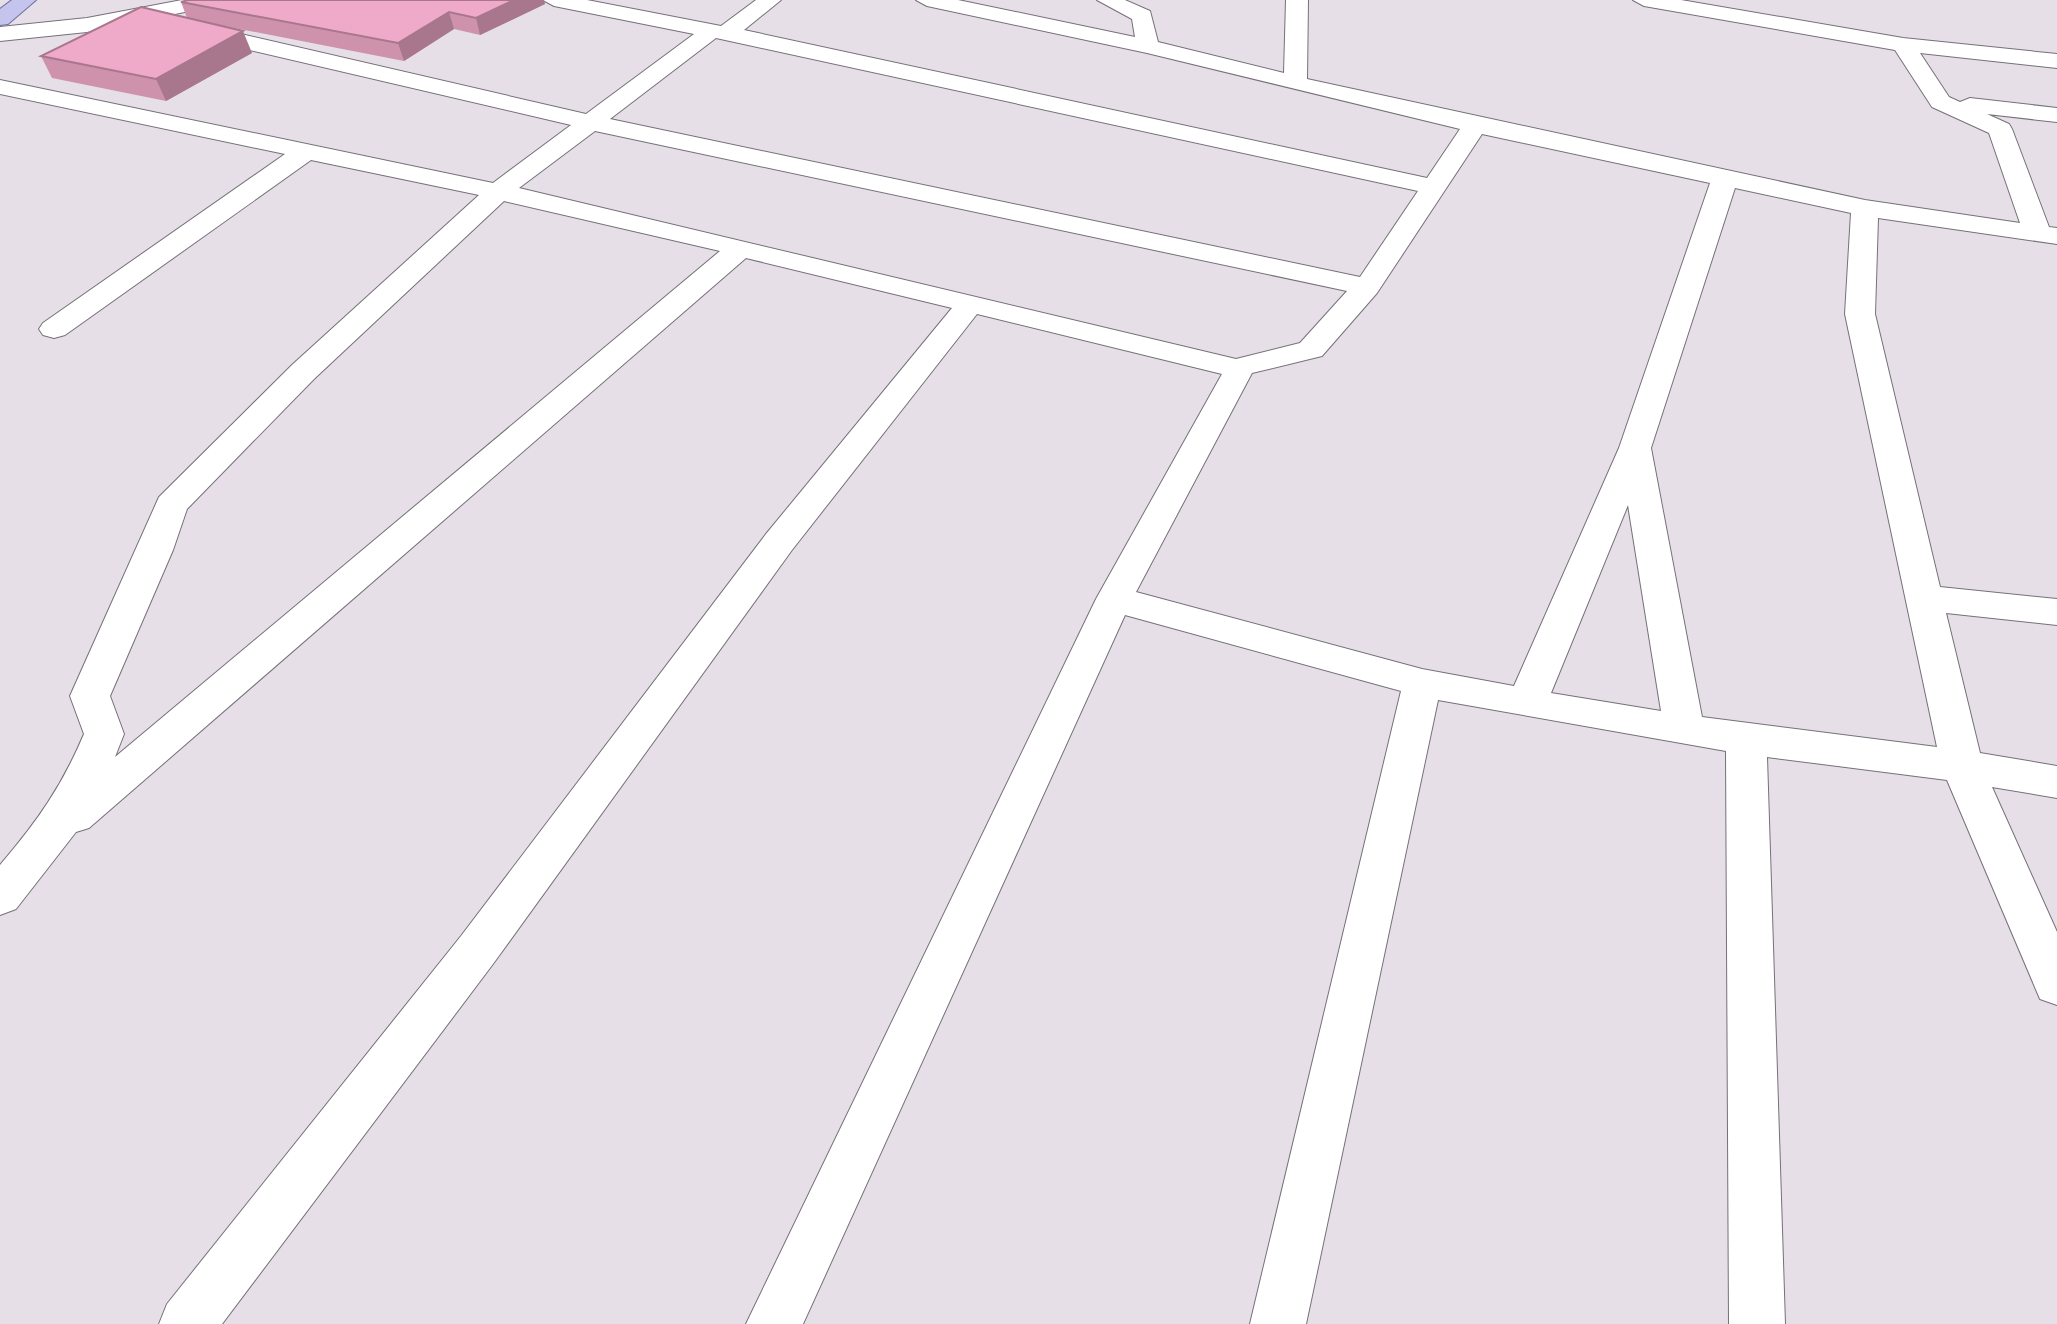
<svg xmlns="http://www.w3.org/2000/svg" width="2057" height="1324" viewBox="0 0 2057 1324" font-family="Quicksand,sans-serif">
<style>
.lines{fill:none;stroke-linecap:round;stroke-linejoin:round}
.minor-casing{stroke:#767078;stroke-width:2}
.primary-casing{stroke:#706d9e;stroke-width:2}
.minor{fill:#fff;fill-rule:evenodd}
.primary{fill:#c5c4ef;fill-rule:evenodd}
.wall{fill:#ce92ad}
.shaded-wall{fill:#a8778d}
.building{fill:#f0aac9;stroke:#a8778d;stroke-width:2}
</style>
<rect width="100%" height="100%" fill="#e6dfe8"/>
<g class="lines">
<!-- minor casing -->
<g class="minor-casing">
<g id="minor">
<path d="M182,0H225L214,6L87,32L0,41V27L87,18Z"/>
<path d="M543,0H587L721,26L756,0H781L744,30L1427,178L1460,129L1147,53L927,6L916,0H958L1135,37L1132,19L1097,0H1125L1150,11L1158,42L1284,73L1286,0H1308L1307,79L1865,200L2020,223L1989,133L1932,107L1895,50L1644,6L1633,0H1681L1903,38L2057,54V68L1920,53L1949,97L1960,102L1970,98L2057,108V122L1987,114L2009,124L2012,129L2049,227L2057,228V244L1878,218L1875,314L1940,587L2057,599V625L1946,613L1980,753L2057,766V798L1992,787L2057,932V1005L2040,999L1947,780L1767,757L1785,1324H1729L1726,751L1438,700L1306,1324H1250L1401,691L1125,615L803,1324H746L1096,599L1222,374L977,314L792,550L493,964L222,1324H159L167,1304L461,936L766,534L952,308L746,258L89,828L76,832L16,909L0,915V865C37,822 62,786 84,734L70,696L159,497L292,365L479,195L311,160L65,335L54,338L43,335L39,329L43,323L285,154L0,94V80L493,183L571,125L198,38L187,31L198,24L586,114L694,34L554,6ZM716,38L1418,191L1360,277L610,119ZM595,131L1347,291L1300,343L1236,359L519,188ZM1482,134L1710,183L1619,448L1514,686L1422,669L1136,592L1252,373L1322,356L1377,293ZM1735,188L1851,213L1845,314L1937,747L1702,717L1651,448ZM504,201L720,251L115,757L124,734L110,696L173,550L187,509L314,379ZM1628,505L1661,711L1551,693Z"/>
</g>
</g>
<!-- primary casing -->
<g class="primary-casing">
<path id="primary" d="M12,0H36L8,24L0,25V9Z"/>
</g>
<!-- minor -->
<use href="#minor" class="minor"/>
<!-- primary -->
<use href="#primary" class="primary"/>
</g>
<!-- wall -->
<path class="wall" d="M188,0H544L545,4L480,35L454,29L404,61L209,23L252,53L166,101L52,78L41,56L187,18L181,2Z"/>
<!-- shaded-wall -->
<g class="shaded-wall">
<path d="M514,0H544L545,4L480,35L476,18Z"/>
<path d="M449,12L454,29L404,61L398,43Z"/>
<path d="M243,31L252,53L166,101L156,79Z"/>
</g>
<!-- building -->
<g class="building">
<path d="M188,0H514L476,18L449,12L398,43L181,2Z"/>
<path d="M141,7L243,31L156,79L41,56Z"/>
</g>
</svg>
